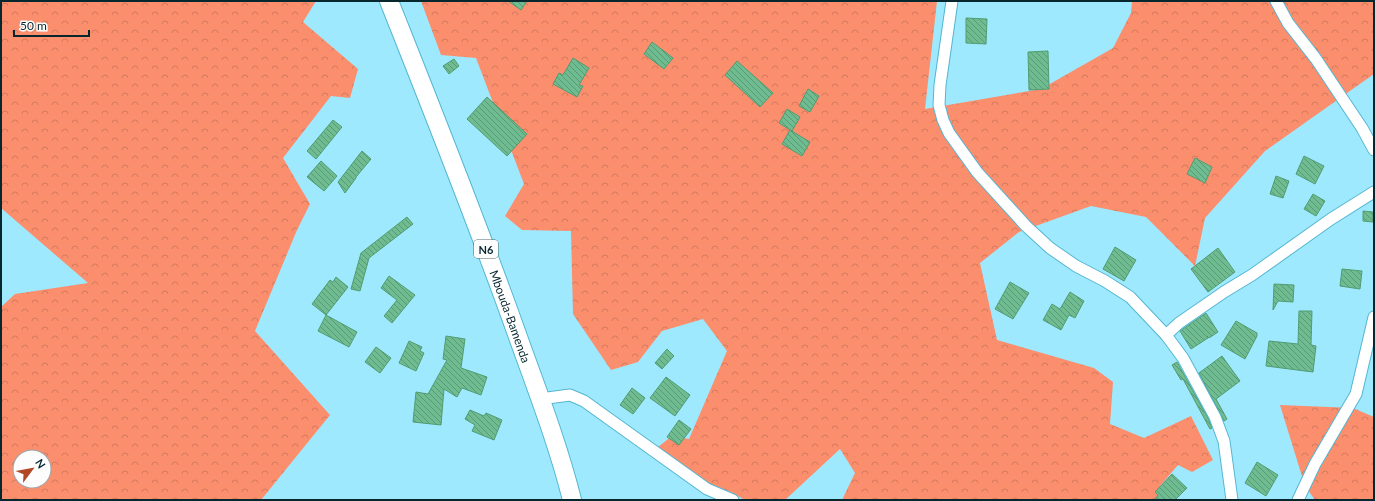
<svg xmlns="http://www.w3.org/2000/svg" width="1375" height="501" viewBox="0 0 1375 501" font-family="Lato,sans-serif">
<style>
.forest{fill:url(#forest-crowns);fill-rule:evenodd}
.building{fill:url(#building-back-hatch);stroke:#509c72}
.lines{fill:none;stroke-linecap:round;stroke-linejoin:round}
.minor-casing{stroke:#54b6d0;stroke-width:13}
.trunk-casing{stroke:#54b6d0;stroke-width:20}
.minor{stroke:#fff;stroke-width:11}
.trunk{stroke:#fff;stroke-width:18}
.labels{text-anchor:middle;dominant-baseline:central;stroke-width:3.5;stroke-linejoin:round;paint-order:stroke}
.shield{fill:#fdfdfd;stroke:#51676d;stroke-width:1}
.shield-label{font-size:11px;font-weight:bold;fill:#07272f}
.street-label{font-size:12px;fill:#07272f;stroke:#fdfdfd}
</style>
<defs>
<pattern id="forest-crowns" width="20" height="18" patternUnits="userSpaceOnUse"><rect width="20" height="18" fill="#fa8e6d"/><path d="M2 6a3 3 0 1 1 6 0M12 15a3 3 0 1 1 6 0" fill="none" stroke="#d57a5f"/></pattern>
<pattern id="building-back-hatch" width="6" height="6" patternUnits="userSpaceOnUse"><rect width="6" height="6" fill="#70bc91"/><path d="M-1 5l2 2M0 0l6 6M5-1l2 2" fill="none" stroke="#5a9977"/></pattern>
</defs>
<rect width="100%" height="100%" fill="#9fe9ff"/>
<!-- forest -->
<g class="forest">
<path d="M1,1H316L303,22L358,69L350,98L331,96L283,158L310,204L297,230L255,331L330,415L261,500H1V307L15,294L88,283L1,208ZM20,457H44V481H20Z"/>
<path d="M421,1H937L925,109L1041,89L1113,48L1131,13L1132,1H1374V74L1265,151L1205,218L1195,266L1146,217L1091,206L1019,232L980,263L997,340L1094,368L1113,382L1110,424L1144,438L1191,416L1213,460L1192,472L1178,465L1160,486L1168,495L1162,500H842L855,473L840,449L785,500H745L731,492L703,481L658,447L672,436L689,439L727,351L703,319L662,331L638,362L611,370L573,314L571,231L522,230L505,216L524,184L476,58L441,55Z"/>
<path d="M1280,405L1353,408L1374,417V500H1315L1305,486Z"/>
</g>
<!-- building -->
<g class="building">
<path d="M508,1H527L521,10Z"/>
<path d="M966,18L987,19L986,44L966,43Z"/>
<path d="M652,42L673,58L664,69L644,54Z"/>
<path d="M1048,51L1049,89L1029,90L1028,52Z"/>
<path d="M573,58L589,68L579,85L583,86L577,97L553,84L559,73L563,75Z"/>
<path d="M454,59L459,66L449,74L443,66Z"/>
<path d="M737,61L773,93L760,107L725,75Z"/>
<path d="M808,89L819,96L810,112L799,106Z"/>
<path d="M487,97L527,134L507,156L467,119Z"/>
<path d="M787,109L800,117L792,131L779,123Z"/>
<path d="M333,120L342,127L316,159L307,151Z"/>
<path d="M790,130L810,142L802,156L782,144Z"/>
<path d="M362,151L371,159L356,177V178L345,193L338,182Z"/>
<path d="M1304,156L1324,166L1315,184L1296,174Z"/>
<path d="M1195,158L1212,167L1205,183L1187,174Z"/>
<path d="M321,161L337,176L324,191L307,177Z"/>
<path d="M1276,176L1289,181L1283,198L1270,194Z"/>
<path d="M1313,194L1325,201L1316,216L1304,209Z"/>
<path d="M1363,211L1373,212V222L1363,221Z"/>
<path d="M407,217L413,224L369,258L360,291L351,289L361,253Z"/>
<path d="M1115,247L1136,260L1124,281L1103,269Z"/>
<path d="M1218,248L1235,272L1208,292L1191,269Z"/>
<path d="M1342,269L1362,271L1360,289L1340,286Z"/>
<path d="M389,276L415,295L392,323L384,316L397,300L381,288Z"/>
<path d="M336,277L348,287L326,315L312,304L330,280L333,282Z"/>
<path d="M1010,282L1029,293L1013,319L995,309Z"/>
<path d="M1274,284L1294,285L1293,302L1278,301L1273,310Z"/>
<path d="M1070,292L1084,301L1075,318L1069,315L1061,330L1043,320L1052,304L1060,309Z"/>
<path d="M1299,311H1312L1311,345L1316,346L1313,372L1266,366L1269,341L1298,344Z"/>
<path d="M1206,313L1218,332L1209,338L1207,336L1208,338L1191,349L1180,331Z"/>
<path d="M326,315L357,332L349,347L318,331Z"/>
<path d="M1236,321L1257,333V336L1245,359L1221,345Z"/>
<path d="M446,336L465,339L461,368L487,377L481,395L462,388L457,397L444,389L441,425L413,422L416,392L428,394L447,360L443,359Z"/>
<path d="M409,341L422,347L420,351L424,353L416,371L399,363Z"/>
<path d="M376,347L391,358L380,373L365,362Z"/>
<path d="M667,349L674,356L662,369L655,363Z"/>
<path d="M1222,356L1240,381L1216,399L1227,419L1224,421L1199,373Z"/>
<path d="M1177,362L1209,420L1212,428L1210,429L1183,379L1181,380L1172,365Z"/>
<path d="M666,377L690,395L675,416L650,398Z"/>
<path d="M632,388L645,398L633,414L620,405Z"/>
<path d="M470,410L484,416L486,413L502,420L494,440L472,431L475,425L465,419Z"/>
<path d="M679,420L691,429L679,445L667,437Z"/>
<path d="M1257,462L1278,475L1266,496L1245,483Z"/>
<path d="M1172,474L1187,488L1175,500H1155L1158,495L1155,492Z"/>
</g>
<g class="lines">
<!-- minor casing -->
<g class="minor-casing">
<g id="minor">
<path d="M952,1L940,85L939,105L943,120L949,133L977,172L1026,226L1050,248L1076,266L1105,281L1130,297L1166,335L1183,358L1215,417L1224,441L1232,500"/>
<path d="M1276,1L1288,23L1316,59L1362,128L1374,150"/>
<path d="M1166,335L1179,323L1224,292L1252,275L1331,219L1374,192"/>
<path d="M540,399L570,395L584,401L707,489L733,500"/>
<path d="M1298,500L1315,464L1356,394L1374,317"/>
</g>
</g>
<!-- trunk casing -->
<g class="trunk-casing">
<g id="trunk">
<path id="s1" d="M389,1C433,112 478,224 518,337C537,390 558,444 572,500"/>
</g>
</g>
<!-- minor -->
<use href="#minor" class="minor"/>
<!-- trunk -->
<use href="#trunk" class="trunk"/>
</g>
<g class="labels">
<!-- shield labels -->
<rect class="shield" x="474" y="240" width="24" height="18" rx="3"/>
<g class="shield-label">
<text x="486" y="249">N6</text>
</g>
<!-- street labels -->
<g class="street-label">
<text stroke="none"><textPath href="#s1" startOffset="338">Mbouda-Bamenda</textPath></text>
</g>
</g>
<!-- border -->
<rect width="1375" height="501" fill="none" stroke="#07272f" stroke-width="4"/>
<!-- north arrow -->
<g transform="translate(32 469) rotate(58)"><circle r="19" fill="#fdfdfd" stroke="#9ba7ab"/>
<path d="M0-3L7 15L0 10L-7 15Z" fill="#b04826"/>
<text y="-6" font-size="11" font-weight="bold" text-anchor="middle" fill="#07272f">N</text>
</g>
<!-- scale -->
<path d="M14 30v6h75v-6" fill="none" stroke="#07272f" stroke-width="2"/>
<text x="20" y="30" font-size="12" fill="#07272f" stroke="#fdfdfd" stroke-width="3" paint-order="stroke">50 m</text>
</svg>
